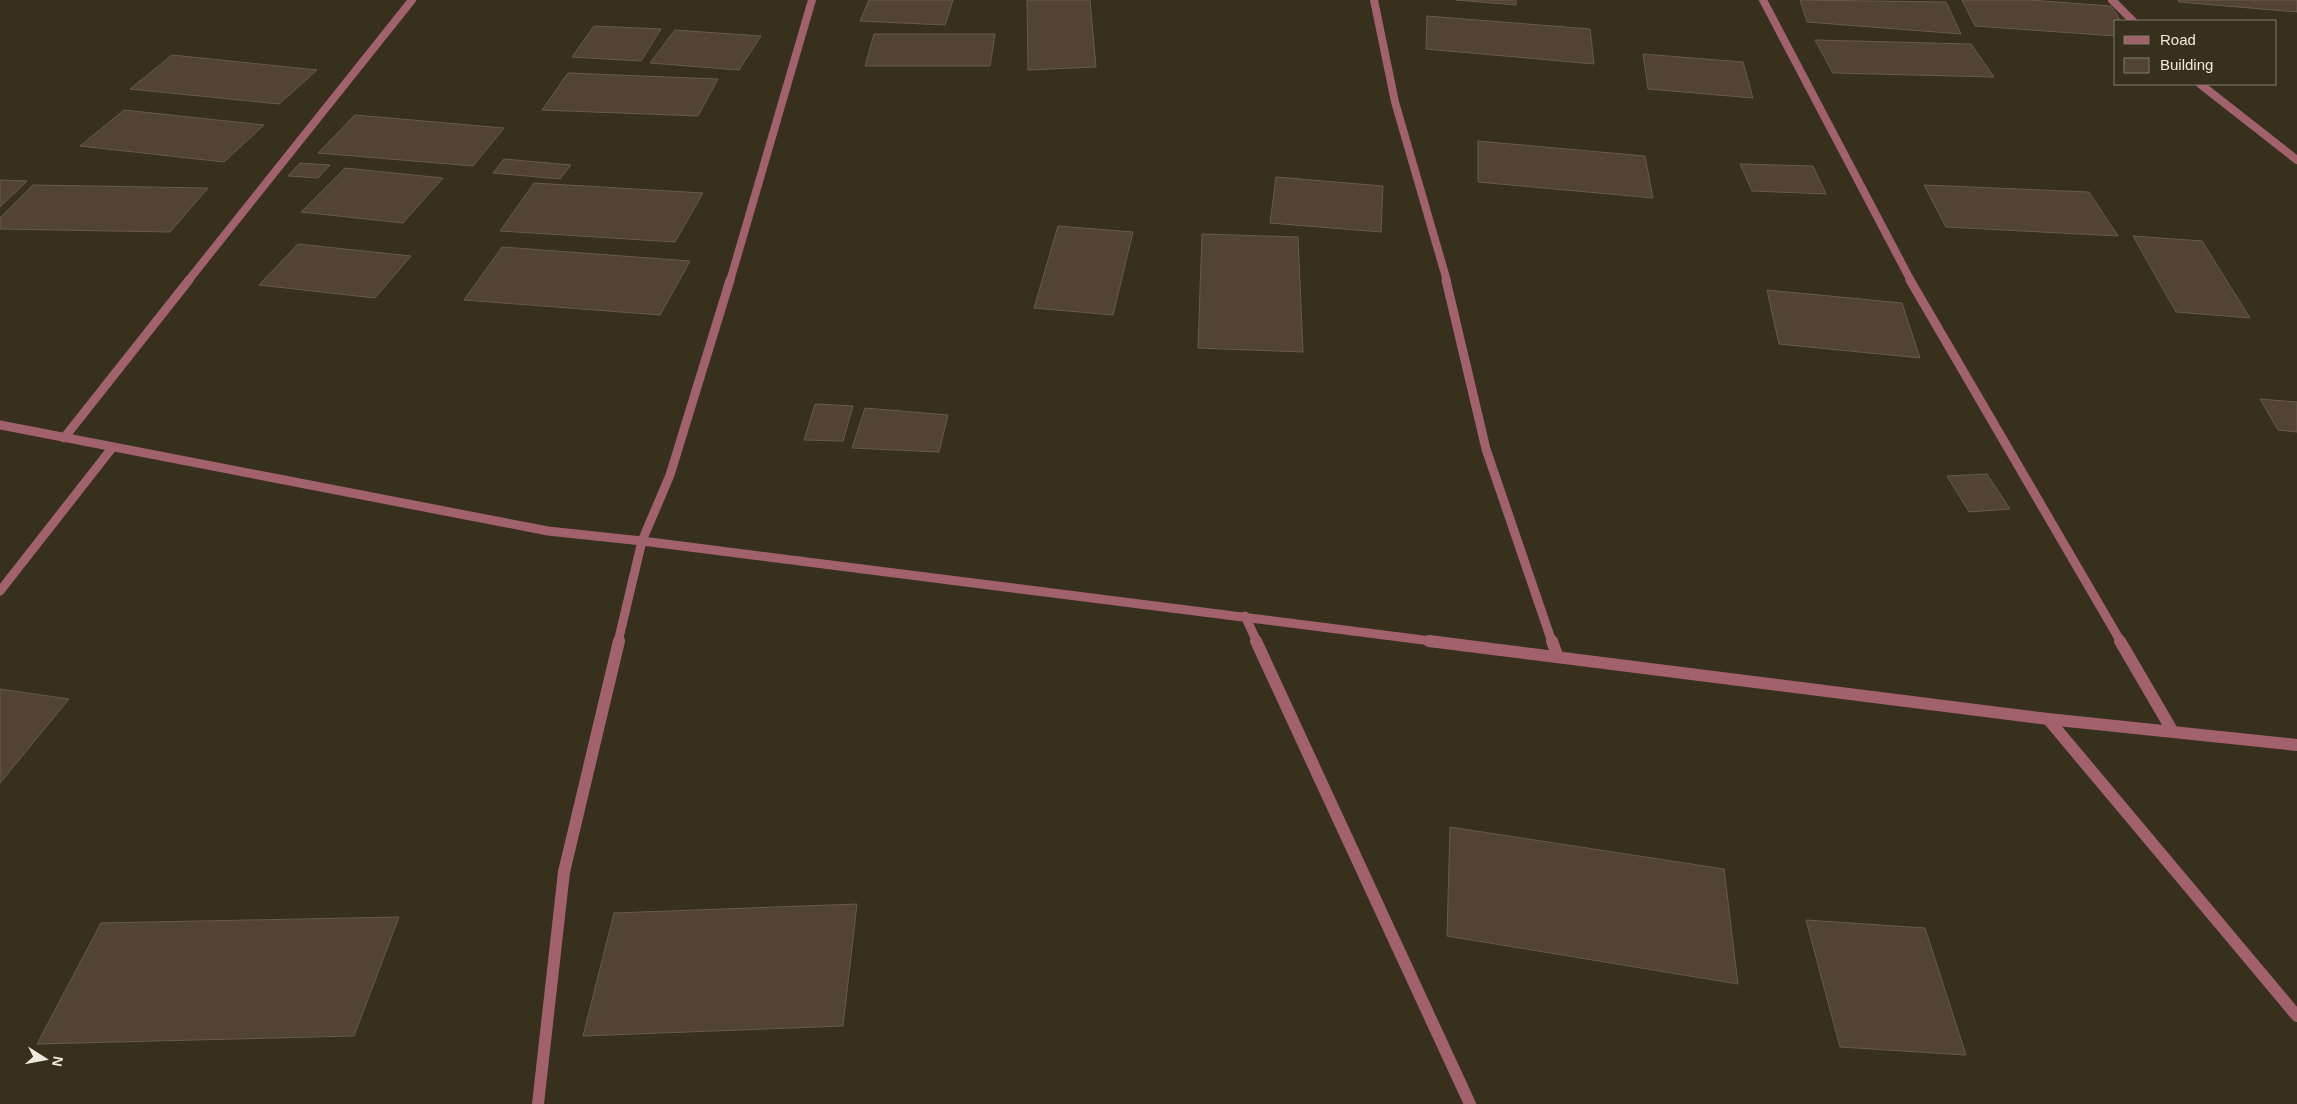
<svg xmlns="http://www.w3.org/2000/svg" width="2297" height="1104" viewBox="0 0 2297 1104" font-family="Arial,sans-serif">
<style>
.building{fill:#514432;stroke:#685b48}
.lines{fill:none;stroke-linecap:round;stroke-linejoin:round}
.minor-far2{stroke:#a1616d;stroke-width:8}
.minor-far1{stroke:#a1616d;stroke-width:9}
.minor{stroke:#a1616d;stroke-width:12}
</style>
<rect width="100%" height="100%" fill="#37301c"/>
<!-- building -->
<g class="building">
<path d="M869,0H953L945,25L860,21Z"/>
<path d="M1027,0H1090L1096,67L1028,70Z"/>
<path d="M1456,0H1516V5Z"/>
<path d="M1800,0L1946,2L1961,34L1807,22Z"/>
<path d="M1962,0H2029L2111,6L2121,21H2116V36L1975,26Z"/>
<path d="M2178,0H2297V12L2179,2Z"/>
<path d="M1427,16L1590,29L1594,64L1426,49Z"/>
<path d="M594,26L661,29L641,61L572,57Z"/>
<path d="M675,30L761,36L739,70L650,63Z"/>
<path d="M874,34H995L990,66H865Z"/>
<path d="M1815,40L1971,44L1994,77L1833,73Z"/>
<path d="M1643,54L1743,62L1753,98L1648,89Z"/>
<path d="M172,55L317,70L279,104L130,89Z"/>
<path d="M568,73L718,79L698,116L542,110Z"/>
<path d="M124,110L264,125L224,162L80,146Z"/>
<path d="M355,115L504,128L473,166L318,153Z"/>
<path d="M1478,141L1645,156L1653,198L1478,182Z"/>
<path d="M504,159L571,165L560,179L493,173Z"/>
<path d="M300,163L330,165L318,178L288,176Z"/>
<path d="M1740,164L1813,166L1826,194L1752,191Z"/>
<path d="M345,168L443,178L403,223L301,212Z"/>
<path d="M1276,177L1383,186L1381,232L1270,223Z"/>
<path d="M0,180L27,181L0,207Z"/>
<path d="M534,183L703,193L675,242L500,231Z"/>
<path d="M33,185L208,188L170,232L0,229V218Z"/>
<path d="M1924,185L2089,192L2118,236L1946,227Z"/>
<path d="M1058,226L1133,232L1113,315L1034,308Z"/>
<path d="M1202,234L1298,237L1303,352L1198,348Z"/>
<path d="M2133,236L2202,241L2250,318L2176,312Z"/>
<path d="M298,244L411,256L375,298L259,285Z"/>
<path d="M502,247L690,261L660,315L464,300Z"/>
<path d="M1767,290L1902,303L1920,358L1779,344Z"/>
<path d="M2260,399L2297,402V432L2278,430Z"/>
<path d="M815,404L853,406L843,441L804,440Z"/>
<path d="M865,408L948,415L939,452L852,448Z"/>
<path d="M1987,474L2010,509L1969,512L1947,476Z"/>
<path d="M0,689L69,699L0,783Z"/>
<path d="M1450,827L1724,869L1738,984L1447,936Z"/>
<path d="M857,904L843,1026L583,1036L614,913Z"/>
<path d="M399,917L354,1036L37,1044L101,923Z"/>
<path d="M1806,920L1925,928L1966,1055L1840,1047Z"/>
</g>
<g class="lines">
<!-- minor-far2 -->
<g class="minor-far2">
<path d="M1374,0L1395,102L1447,281"/>
<path d="M1763,0L1911,281"/>
<path d="M2112,0L2133,21"/>
<path d="M2200,84L2297,160"/>
<path d="M188,281L412,0"/>
<path d="M730,281L812,0"/>
</g>
<!-- minor-far1 -->
<g class="minor-far1">
<path d="M730,280L670,475L642,541L1439,642"/>
<path d="M1446,280L1486,449L1552,642"/>
<path d="M1910,280L2121,642"/>
<path d="M0,425L548,531L642,541L618,642"/>
<path d="M64,438L189,280"/>
<path d="M0,591L112,448"/>
<path d="M1245,616L1257,642"/>
</g>
<!-- minor -->
<g class="minor">
<path d="M1256,641L1470,1104"/>
<path d="M1429,641L2048,719L2297,745"/>
<path d="M1552,641L1557,655"/>
<path d="M2120,641L2173,732"/>
<path d="M2048,719L2297,1016"/>
<path d="M538,1104L564,872L619,641"/>
</g>
</g>
<!-- legend -->
<rect x="2114" y="20" width="162" height="65" fill="#37301c" stroke="#817a6a"/>
<rect x="2124" y="36" width="25" height="8" fill="#a1616d" stroke="#817a6a"/>
<text x="2160" y="45" font-size="15" fill="#efeade">Road</text>
<rect x="2124" y="58" width="25" height="15" fill="#514432" stroke="#817a6a"/>
<text x="2160" y="70" font-size="15" fill="#efeade">Building</text>
<!-- north arrow -->
<g transform="translate(45 1059) rotate(101)" stroke="#37301c" stroke-width="4" paint-order="stroke">
<path d="M0-4L9 19L0 12L-9 19Z" fill="#efeade"/>
<text y="-8" font-size="14" font-weight="bold" text-anchor="middle" fill="#efeade">N</text>
</g>
</svg>
